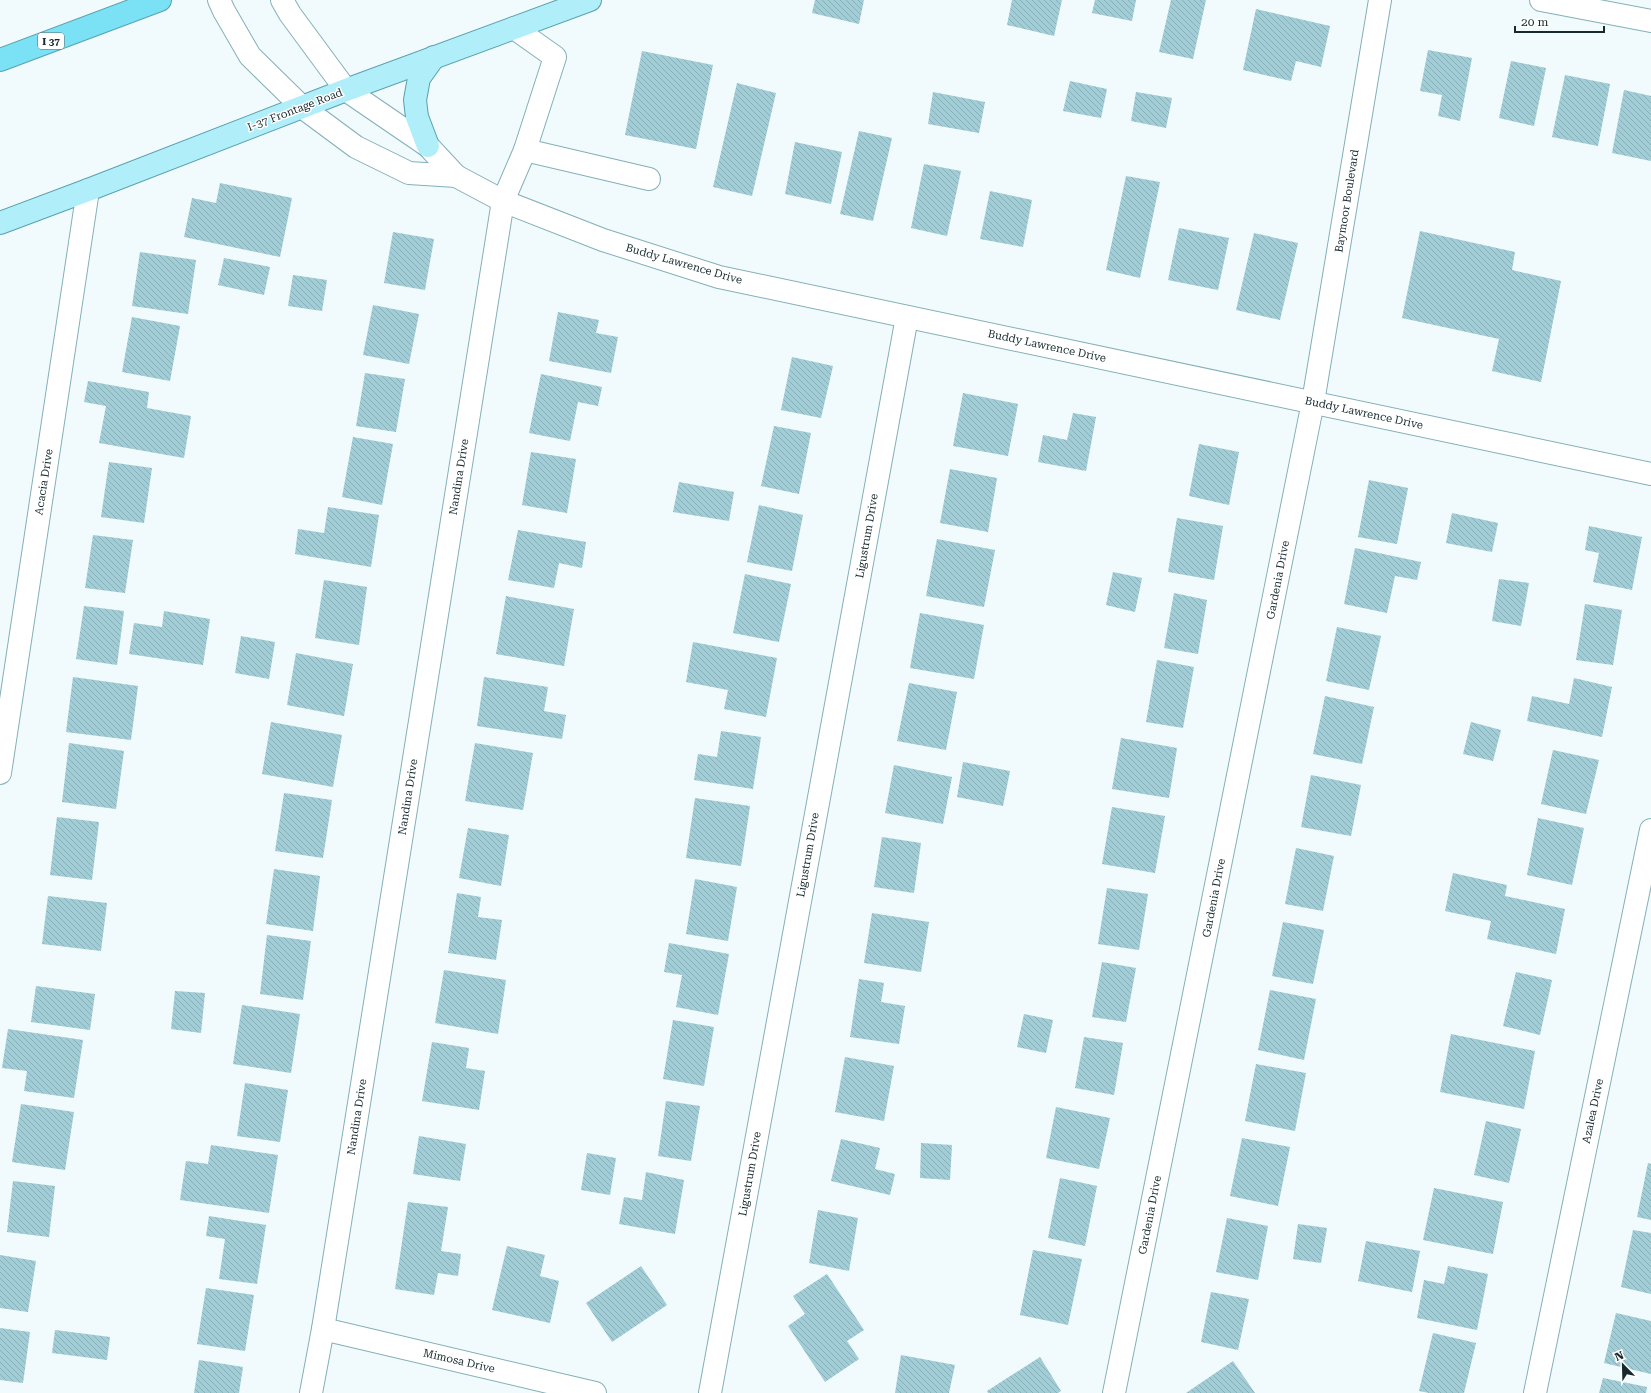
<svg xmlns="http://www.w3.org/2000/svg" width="1651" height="1393" viewBox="0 0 1651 1393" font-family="'Roboto Serif',serif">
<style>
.building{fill:url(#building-back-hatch)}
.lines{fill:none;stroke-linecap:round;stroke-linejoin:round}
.minor-casing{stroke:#84b0b9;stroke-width:24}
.major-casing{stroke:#58a1af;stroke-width:24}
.highway-casing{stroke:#58a1af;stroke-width:24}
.minor{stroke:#fff;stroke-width:22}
.major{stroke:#b0eef9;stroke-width:22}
.highway{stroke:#7be2f5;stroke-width:22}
.labels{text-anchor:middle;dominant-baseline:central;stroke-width:3;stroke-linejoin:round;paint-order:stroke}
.shield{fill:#fff;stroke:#5d696b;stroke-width:1}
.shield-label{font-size:10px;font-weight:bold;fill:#17292c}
.street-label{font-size:11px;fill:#17292c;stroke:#fff}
</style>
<defs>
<pattern id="building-back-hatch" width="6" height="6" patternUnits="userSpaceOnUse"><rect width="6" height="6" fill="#a0cdd6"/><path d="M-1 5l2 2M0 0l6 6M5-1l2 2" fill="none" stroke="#89b0b8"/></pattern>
</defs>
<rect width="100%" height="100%" fill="#f1fafc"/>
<!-- building -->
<g class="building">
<path d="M815,0H864L859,24L812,13Z"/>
<path d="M1012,0H1062L1054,36L1007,25Z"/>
<path d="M1095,0H1136L1132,21L1092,13Z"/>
<path d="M1171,0H1206L1193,59L1159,52Z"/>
<path d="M1256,9L1330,26L1321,67L1296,61L1291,81L1243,70Z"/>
<path d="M1428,50L1472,58L1460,121L1438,116L1442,95L1420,91Z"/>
<path d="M642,51L713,65L696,149L625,135Z"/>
<path d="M1511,61L1546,68L1534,126L1499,118Z"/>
<path d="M1565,75L1610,84L1598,146L1552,137Z"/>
<path d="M1070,81L1107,89L1101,118L1063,111Z"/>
<path d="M737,83L776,93L752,196L713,187Z"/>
<path d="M1624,90L1651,96V161L1612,153Z"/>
<path d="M933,92L985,102L979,133L928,124Z"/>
<path d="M1136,92L1172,98L1166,128L1131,121Z"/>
<path d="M859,131L892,138L873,221L840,214Z"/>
<path d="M795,142L842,152L831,204L785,194Z"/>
<path d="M924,164L961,171L947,236L911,228Z"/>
<path d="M1126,176L1160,182L1140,278L1106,270Z"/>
<path d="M220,183L292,198L280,257L184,237L192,198L216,203Z"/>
<path d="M990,191L1032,200L1023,247L980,239Z"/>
<path d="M1179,228L1229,238L1218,290L1168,280Z"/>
<path d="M1420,231L1515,252L1512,270L1561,281L1541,382L1492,371L1499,339L1402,318Z"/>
<path d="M393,232L434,239L425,290L384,283Z"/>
<path d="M1254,233L1298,243L1280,320L1236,310Z"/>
<path d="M140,252L196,260L188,314L132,306Z"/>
<path d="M224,258L270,267L264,295L218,285Z"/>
<path d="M293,275L327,280L322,311L288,306Z"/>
<path d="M373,305L419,314L409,364L363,355Z"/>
<path d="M558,312L599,320L596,333L618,337L611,373L549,361Z"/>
<path d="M132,317L180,326L170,381L122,372Z"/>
<path d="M792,357L833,366L821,418L781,410Z"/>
<path d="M365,373L405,379L396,432L356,426Z"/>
<path d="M541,374L602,387L598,406L578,402L570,441L529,433Z"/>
<path d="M88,381L149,392L147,408L191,416L184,458L99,443L106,406L84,402Z"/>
<path d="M963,393L1018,404L1008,456L953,446Z"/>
<path d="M1073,413L1096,417L1086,471L1038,462L1043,435L1067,440Z"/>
<path d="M774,426L811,433L799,494L761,486Z"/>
<path d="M353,437L393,444L382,505L342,497Z"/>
<path d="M1199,444L1239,452L1229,505L1189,496Z"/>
<path d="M531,452L576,459L567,513L522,505Z"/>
<path d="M109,462L152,468L144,523L101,517Z"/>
<path d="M950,469L997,478L988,532L940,523Z"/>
<path d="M1369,480L1408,488L1397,544L1358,537Z"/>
<path d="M679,482L734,492L729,521L673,512Z"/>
<path d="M759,505L803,515L792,571L747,562Z"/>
<path d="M328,507L379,515L371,567L295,554L298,529L324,533Z"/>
<path d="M1452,513L1498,523L1492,552L1446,543Z"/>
<path d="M1177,518L1223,526L1214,580L1168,572Z"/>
<path d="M1589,526L1642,537L1632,590L1593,582L1599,553L1585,550Z"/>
<path d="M518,530L586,542L582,568L559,563L554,588L508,580Z"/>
<path d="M93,535L133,540L125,593L85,588Z"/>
<path d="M937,539L995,550L984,607L926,596Z"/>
<path d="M1355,548L1421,562L1417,580L1395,576L1387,613L1344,604Z"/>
<path d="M1113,572L1142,578L1135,612L1106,605Z"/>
<path d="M745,574L791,584L779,642L733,633Z"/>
<path d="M1499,579L1529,583L1521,626L1492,621Z"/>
<path d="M324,580L367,587L359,645L315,638Z"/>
<path d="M1174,593L1207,600L1198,654L1164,648Z"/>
<path d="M506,596L574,609L564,666L496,654Z"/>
<path d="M1585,604L1622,610L1613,665L1576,660Z"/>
<path d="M84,606L124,611L117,665L76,659Z"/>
<path d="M164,611L210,619L203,665L129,654L134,623L162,627Z"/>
<path d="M920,613L984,625L974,679L910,668Z"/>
<path d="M1337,627L1381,636L1369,690L1326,681Z"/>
<path d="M241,636L275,642L269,679L235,673Z"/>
<path d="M693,642L777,658L766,717L724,709L728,690L686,682Z"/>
<path d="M296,653L353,664L344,716L287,705Z"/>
<path d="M1157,660L1194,667L1183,728L1146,722Z"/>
<path d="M73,677L138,686L131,740L66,732Z"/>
<path d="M484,677L548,687L544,711L566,715L562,739L477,726Z"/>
<path d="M1574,678L1612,687L1602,737L1527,721L1532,696L1569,704Z"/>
<path d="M909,683L957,692L946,750L897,741Z"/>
<path d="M1325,696L1374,707L1362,764L1313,754Z"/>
<path d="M271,722L342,735L333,787L262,774Z"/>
<path d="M1471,722L1501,730L1493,761L1463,754Z"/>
<path d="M721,731L761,737L753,789L694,780L698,754L717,757Z"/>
<path d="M1121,738L1177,748L1169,798L1112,789Z"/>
<path d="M69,743L124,751L116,809L62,802Z"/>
<path d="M475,743L533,753L523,810L465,801Z"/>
<path d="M1553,750L1599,760L1586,814L1541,804Z"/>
<path d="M963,762L1010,771L1003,806L957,797Z"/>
<path d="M894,765L952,777L943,824L885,813Z"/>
<path d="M1311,775L1361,785L1351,836L1301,827Z"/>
<path d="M284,793L332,800L323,858L275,851Z"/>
<path d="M695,798L750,806L741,866L686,858Z"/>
<path d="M1112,807L1165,816L1155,873L1102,864Z"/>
<path d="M57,817L99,822L92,880L50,875Z"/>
<path d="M1538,818L1584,828L1572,885L1527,875Z"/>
<path d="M468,828L509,835L501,886L459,878Z"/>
<path d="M882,837L921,843L914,893L874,887Z"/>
<path d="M1296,848L1334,856L1323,911L1285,904Z"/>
<path d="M274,869L320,876L313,931L266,924Z"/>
<path d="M1453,873L1507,885L1505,896L1565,909L1556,954L1487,939L1491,921L1445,911Z"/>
<path d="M695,879L737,887L728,941L686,934Z"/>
<path d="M1107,888L1148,894L1139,950L1098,944Z"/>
<path d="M457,893L481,897L478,917L502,920L496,960L448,953Z"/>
<path d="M48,896L107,903L101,951L42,944Z"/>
<path d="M872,913L929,922L921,972L864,963Z"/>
<path d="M1283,922L1324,930L1313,984L1272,976Z"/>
<path d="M267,935L311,941L303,1000L260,994Z"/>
<path d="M669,943L729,954L718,1015L676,1007L682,975L664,972Z"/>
<path d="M1102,962L1136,968L1126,1022L1092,1017Z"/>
<path d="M444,970L506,980L498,1034L435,1023Z"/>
<path d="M1516,972L1552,980L1540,1035L1503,1026Z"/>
<path d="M859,979L884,983L881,1002L905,1006L899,1044L850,1037Z"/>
<path d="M36,986L95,994L90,1030L31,1022Z"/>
<path d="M1270,990L1316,999L1304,1060L1258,1050Z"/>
<path d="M175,991L205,993L201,1033L171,1029Z"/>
<path d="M242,1005L300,1014L291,1073L233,1064Z"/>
<path d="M1024,1014L1053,1020L1046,1053L1017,1047Z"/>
<path d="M673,1020L714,1027L704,1086L663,1079Z"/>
<path d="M8,1029L83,1040L74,1098L24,1091L27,1071L2,1068Z"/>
<path d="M1451,1034L1535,1051L1524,1109L1440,1092Z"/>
<path d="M1084,1037L1123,1043L1114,1095L1075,1088Z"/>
<path d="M432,1042L469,1048L466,1068L485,1071L479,1110L422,1101Z"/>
<path d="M845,1057L894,1066L884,1121L835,1112Z"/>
<path d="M1256,1064L1306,1073L1295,1131L1245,1121Z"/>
<path d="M245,1083L288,1090L280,1142L237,1136Z"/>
<path d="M666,1101L700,1106L691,1161L658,1156Z"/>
<path d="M21,1104L74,1112L65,1170L12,1162Z"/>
<path d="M1056,1107L1110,1118L1099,1169L1046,1158Z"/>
<path d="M1486,1121L1521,1129L1509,1183L1474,1175Z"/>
<path d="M419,1136L466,1144L460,1181L413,1174Z"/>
<path d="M1242,1138L1290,1147L1278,1206L1230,1196Z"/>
<path d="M841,1139L880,1148L875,1169L895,1174L890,1195L831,1181Z"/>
<path d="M921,1143L952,1145L950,1180L920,1178Z"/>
<path d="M211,1145L278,1155L269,1213L180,1200L186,1161L208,1164Z"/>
<path d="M587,1153L616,1158L610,1195L581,1190Z"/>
<path d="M1648,1163L1651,1164V1220L1637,1217Z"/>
<path d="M646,1172L684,1180L675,1234L619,1224L624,1197L642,1200Z"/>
<path d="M1060,1178L1097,1186L1085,1246L1048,1238Z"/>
<path d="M13,1181L55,1186L49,1237L7,1232Z"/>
<path d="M1434,1188L1503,1202L1493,1254L1423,1240Z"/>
<path d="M408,1202L448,1207L441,1251L461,1254L458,1276L438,1273L434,1295L395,1289Z"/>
<path d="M818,1210L858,1218L849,1271L809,1263Z"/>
<path d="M209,1216L266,1225L257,1284L219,1279L225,1239L206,1236Z"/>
<path d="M1227,1218L1268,1226L1258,1280L1216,1272Z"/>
<path d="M1298,1224L1327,1228L1321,1263L1293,1259Z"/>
<path d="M1633,1230L1651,1233V1294L1621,1287Z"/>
<path d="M1366,1241L1420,1251L1412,1292L1358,1281Z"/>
<path d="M507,1246L545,1255L540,1276L559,1281L550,1323L492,1310Z"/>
<path d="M1033,1250L1082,1259L1068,1325L1020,1315Z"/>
<path d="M0,1255L36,1261L28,1312L0,1308Z"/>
<path d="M641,1266L667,1305L612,1342L586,1303Z"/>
<path d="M1448,1266L1488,1274L1477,1330L1417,1318L1424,1280L1444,1284Z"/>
<path d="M827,1274L864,1330L847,1341L859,1359L825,1382L788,1326L805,1314L793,1296Z"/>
<path d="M206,1288L254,1295L245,1351L197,1344Z"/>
<path d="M1211,1292L1249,1299L1238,1350L1201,1342Z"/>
<path d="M1616,1313L1651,1321V1374L1604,1363Z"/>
<path d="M0,1328L30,1332L23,1383L0,1380Z"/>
<path d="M55,1330L110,1337L107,1360L52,1353Z"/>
<path d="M1433,1333L1476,1343L1464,1393H1429L1419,1391Z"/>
<path d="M901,1355L955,1365L949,1393H895Z"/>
<path d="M1040,1357L1061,1391L1058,1393H988L987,1391Z"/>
<path d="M199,1360L243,1367L239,1393H194Z"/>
<path d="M1233,1361L1255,1393H1186Z"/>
<path d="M1603,1378L1647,1387L1646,1393H1599Z"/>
</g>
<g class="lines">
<!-- minor casing -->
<g class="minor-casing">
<g id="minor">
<path d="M219,0L224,11L250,56L302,107L356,147L409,173L456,176"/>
<path d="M282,0L290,14L346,90L428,146L456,176L503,201L603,240L719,277L1651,474"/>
<path d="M1541,0L1651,21"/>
<path d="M525,150L649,179"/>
<path d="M0,773L88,190"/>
<path d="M323,1329L595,1393"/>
<path d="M311,1393L323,1329L503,201L525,150L555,57L514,28"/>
<path d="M710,1393L907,317"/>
<path d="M1114,1393L1313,402L1380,0"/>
<path d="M1535,1393L1651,830"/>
</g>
</g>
<!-- major casing -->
<g class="major-casing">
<g id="major">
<path d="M428,146L417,117L415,100L419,78L434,57"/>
<path d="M0,223L88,190L346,90L590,0"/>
</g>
</g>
<!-- highway casing -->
<g class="highway-casing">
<path id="highway" d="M0,60L160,0"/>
</g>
<!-- minor -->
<use href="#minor" class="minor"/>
<!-- major -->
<use href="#major" class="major"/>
<!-- highway -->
<use href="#highway" class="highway"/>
</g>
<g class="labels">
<!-- shield labels -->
<rect class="shield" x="38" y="33" width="26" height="16" rx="3"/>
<g class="shield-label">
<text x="51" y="41">I 37</text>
</g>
<!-- street labels -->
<g class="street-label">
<text transform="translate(295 110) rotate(-21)">I-37 Frontage Road</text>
<text transform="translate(1347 201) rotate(-81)">Baymoor Boulevard</text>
<text transform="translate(684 264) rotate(16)">Buddy Lawrence Drive</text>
<text transform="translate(1047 346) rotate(12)">Buddy Lawrence Drive</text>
<text transform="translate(1364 413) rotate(12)">Buddy Lawrence Drive</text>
<text transform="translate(459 477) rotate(-81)">Nandina Drive</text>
<text transform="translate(44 482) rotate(-81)">Acacia Drive</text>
<text transform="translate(867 536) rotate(-80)">Ligustrum Drive</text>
<text transform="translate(1278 580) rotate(-79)">Gardenia Drive</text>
<text transform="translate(408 797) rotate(-81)">Nandina Drive</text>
<text transform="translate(808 855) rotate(-80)">Ligustrum Drive</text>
<text transform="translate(1214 898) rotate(-79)">Gardenia Drive</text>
<text transform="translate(1593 1111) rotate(-78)">Azalea Drive</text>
<text transform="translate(357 1117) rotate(-81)">Nandina Drive</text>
<text transform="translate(750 1174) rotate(-80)">Ligustrum Drive</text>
<text transform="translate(1150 1215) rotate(-79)">Gardenia Drive</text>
<text transform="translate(459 1361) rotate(13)">Mimosa Drive</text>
</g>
</g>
<!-- north arrow -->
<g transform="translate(1623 1365) rotate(337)" stroke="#ffffff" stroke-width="3" paint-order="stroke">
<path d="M0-3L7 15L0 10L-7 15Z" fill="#17292c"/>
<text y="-6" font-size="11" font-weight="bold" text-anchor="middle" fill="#17292c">N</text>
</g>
<!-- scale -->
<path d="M1515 26v6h89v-6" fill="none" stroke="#17292c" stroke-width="2"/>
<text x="1521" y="26" font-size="12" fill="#17292c" stroke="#ffffff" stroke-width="3" paint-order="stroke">20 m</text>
</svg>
